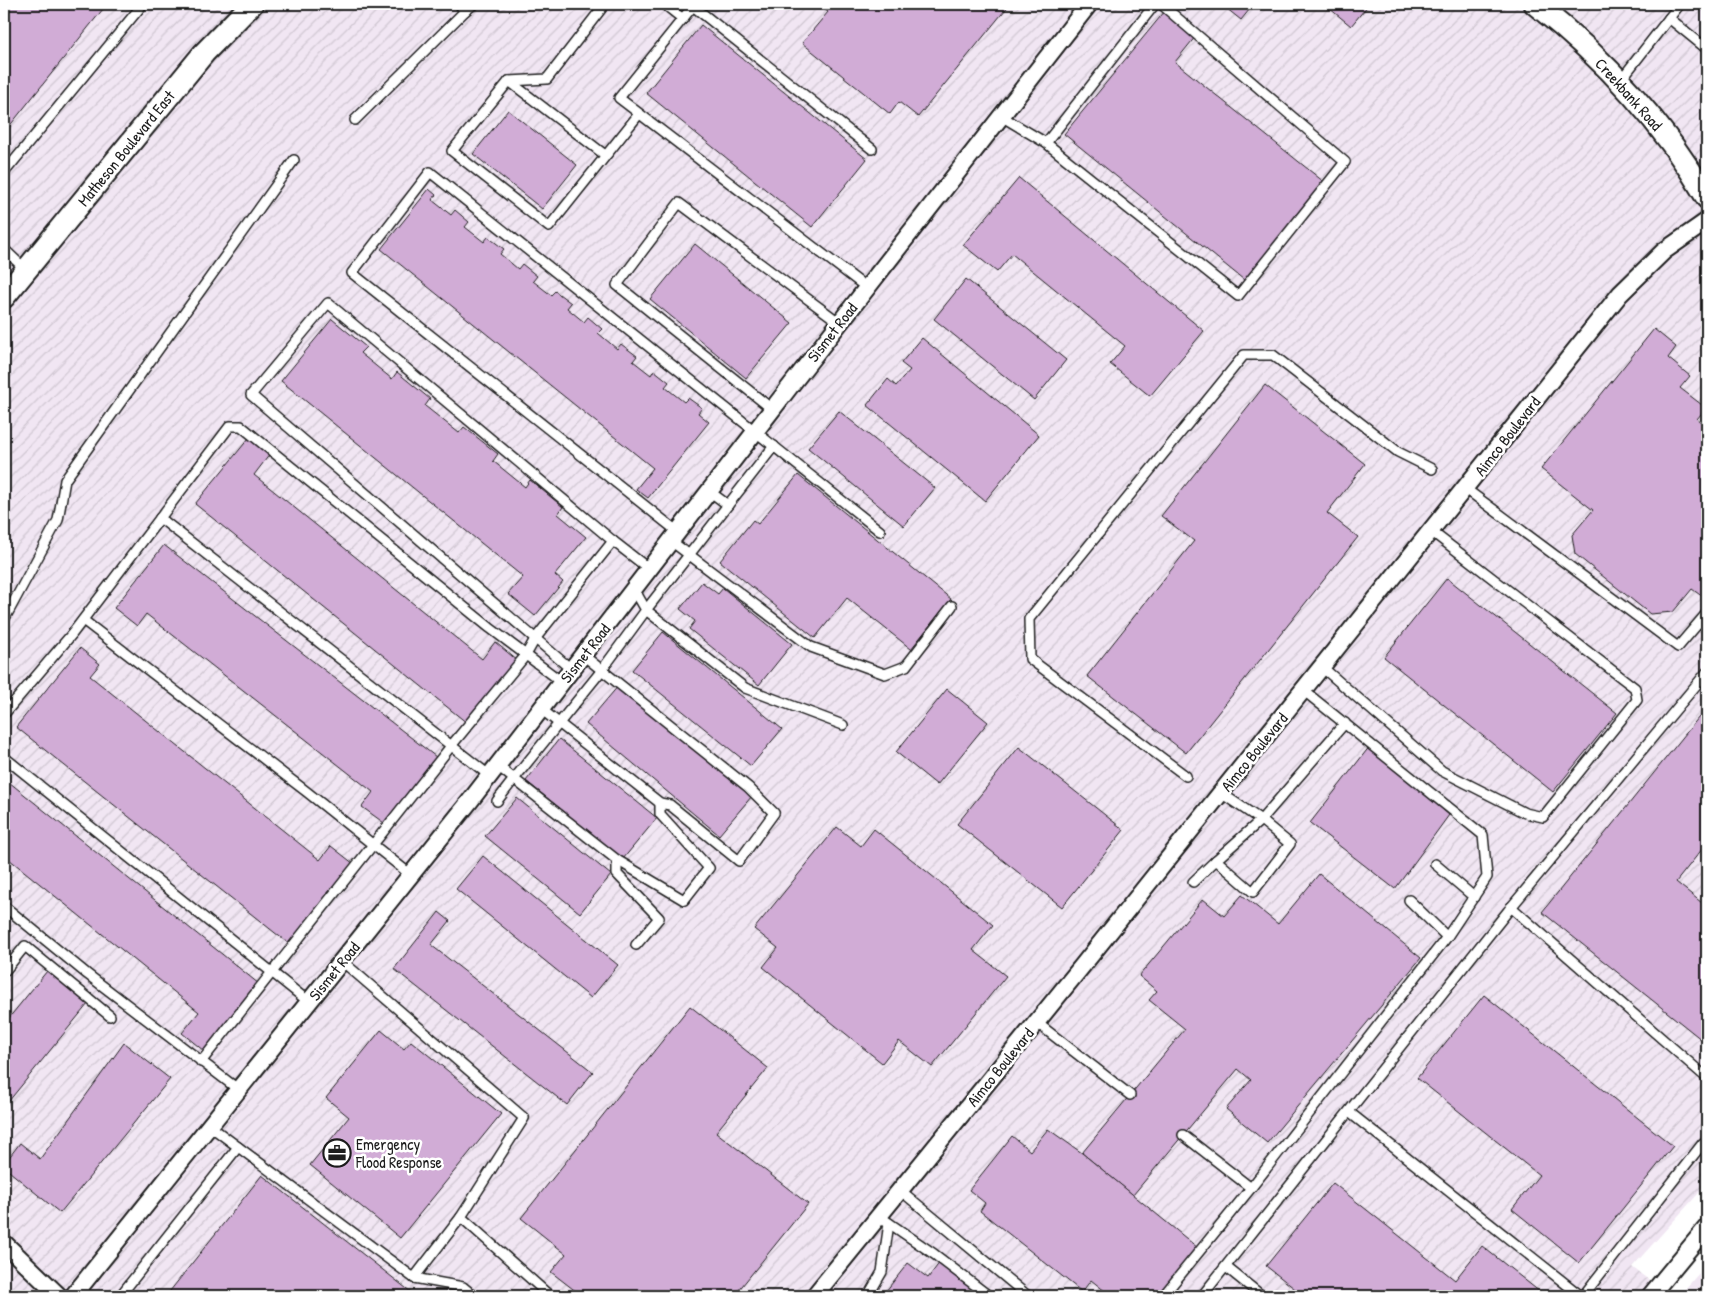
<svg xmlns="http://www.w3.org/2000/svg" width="1711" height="1300" viewBox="0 0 1711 1300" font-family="'Patrick Hand',sans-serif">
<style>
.built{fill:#f1e6f3}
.industrial{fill:url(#industrial-furrows)}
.building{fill:#d1acd6;stroke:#1c1c1c}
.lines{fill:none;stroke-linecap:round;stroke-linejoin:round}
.service-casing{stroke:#1c1c1c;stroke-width:12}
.minor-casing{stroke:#1c1c1c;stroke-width:20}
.tertiary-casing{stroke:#1c1c1c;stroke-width:25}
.service{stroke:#fff;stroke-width:9}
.minor{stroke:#fff;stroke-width:16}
.tertiary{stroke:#fff;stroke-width:21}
.labels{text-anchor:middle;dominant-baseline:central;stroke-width:5;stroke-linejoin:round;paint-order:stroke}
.street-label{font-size:16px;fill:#1c1c1c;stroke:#fff}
.poi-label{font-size:16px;fill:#1c1c1c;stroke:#fff;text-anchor:start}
</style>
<defs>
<pattern id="industrial-furrows" width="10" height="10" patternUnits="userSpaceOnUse" patternTransform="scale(1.25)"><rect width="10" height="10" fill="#f1e6f3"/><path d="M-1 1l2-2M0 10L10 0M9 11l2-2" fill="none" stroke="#cec5d0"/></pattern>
</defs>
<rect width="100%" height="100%" fill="#fff"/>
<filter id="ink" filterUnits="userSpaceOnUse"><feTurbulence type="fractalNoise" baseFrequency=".02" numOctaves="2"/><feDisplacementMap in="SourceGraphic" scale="10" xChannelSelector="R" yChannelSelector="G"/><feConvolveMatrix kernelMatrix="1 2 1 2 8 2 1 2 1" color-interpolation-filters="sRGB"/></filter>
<g filter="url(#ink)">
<!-- built -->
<path class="built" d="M1707,1264V1296H1679Z"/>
<!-- industrial -->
<path class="industrial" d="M4,4H1707V1184L1632,1267L1669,1296H4Z"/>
<!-- building -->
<g class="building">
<path d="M4,4H107L4,133Z"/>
<path d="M818,4H1010L918,117L899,102L890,114L802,43L828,12Z"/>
<path d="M1221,4H1254L1241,20Z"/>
<path d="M1324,4H1369L1351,26Z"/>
<path d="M1165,11L1196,36L1175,62L1324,182L1244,280L1064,134Z"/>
<path d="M701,25L867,159L812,227L646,93Z"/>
<path d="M508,110L577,165L542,209L473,154Z"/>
<path d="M1019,178L1204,331L1150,396L1110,364L1125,346L1012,254L997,272L963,245Z"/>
<path d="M429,189L436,195L432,200L451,215L455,210L469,222L465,227L484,242L488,237L504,249L500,254L518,269L522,264L537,276L533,281L551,295L555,291L571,303L567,308L584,322L588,317L602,329L598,333L617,349L621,344L637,356L633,361L651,375L654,370L669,382L665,387L684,402L688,398L702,408L698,413L709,422L648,498L636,489L653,468L381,249Z"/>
<path d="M695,244L792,323L746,378L650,299Z"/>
<path d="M966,279L1066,360L1034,400L934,319Z"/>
<path d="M332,319L366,347L360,353L392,379L397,372L430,399L425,406L459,433L464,427L498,454L493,461L525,487L530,480L563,507L558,514L586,537L555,575L563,582L535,616L508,594L523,577L281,381Z"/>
<path d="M1654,329L1676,347L1668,358L1690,376L1680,388L1706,408L1697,419L1707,427V600L1692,589L1673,612L1650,614L1575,554L1572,535L1593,510L1541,469Z"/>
<path d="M922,338L1039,435L985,501L867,405L888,379L896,386L910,370L901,363Z"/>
<path d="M1265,385L1365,464L1327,513L1358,537L1186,753L1087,676L1194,541L1161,516Z"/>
<path d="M839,411L935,488L904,526L808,448Z"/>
<path d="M249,438L270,454L254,475L482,659L495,642L518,661L467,723L195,504Z"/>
<path d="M798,475L951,599L911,649L847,598L815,638L720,561L753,520L758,524Z"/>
<path d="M164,545L436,757L384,823L362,807L373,792L146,614L137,626L114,608Z"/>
<path d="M1447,578L1617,713L1553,792L1384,657Z"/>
<path d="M702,582L718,594L723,588L792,644L759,685L689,629L695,621L680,609Z"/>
<path d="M663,632L782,729L751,766L632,670Z"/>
<path d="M80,648L100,664L90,676L320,860L331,846L354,864L289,944L16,727Z"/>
<path d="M619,685L752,796L719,835L586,724Z"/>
<path d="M947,689L988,722L937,785L896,752Z"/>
<path d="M1707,707V843L1676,882L1707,907V1044L1542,912Z"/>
<path d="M559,739L657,818L623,859L526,781Z"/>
<path d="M1370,746L1449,815L1395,889L1310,823Z"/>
<path d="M1019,747L1124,830L1062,907L957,824Z"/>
<path d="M4,778L259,984L204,1051L182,1033L199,1012L4,855Z"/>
<path d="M517,798L611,875L580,913L485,836Z"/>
<path d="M837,827L861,846L874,829L993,925L973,950L1006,976L932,1067L899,1041L882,1063L763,967L778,948L754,929Z"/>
<path d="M483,856L618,965L591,998L456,889Z"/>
<path d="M1319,874L1421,958L1267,1143L1226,1109L1251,1080L1238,1069L1133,1195L1082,1153L1185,1029L1149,1000L1157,991L1139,976L1203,899L1224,916L1242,895L1278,924Z"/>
<path d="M439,912L450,921L431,945L593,1072L567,1105L394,969Z"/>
<path d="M47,971L88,1004L4,1107V1024Z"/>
<path d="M1484,995L1673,1146L1579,1263L1512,1209L1539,1175L1417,1078Z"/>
<path d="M690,1006L768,1068L716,1132L808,1204L734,1296H582L551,1272L566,1254L521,1218Z"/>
<path d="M381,1030L404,1049L411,1041L501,1114L400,1238L310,1165L349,1117L326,1098Z"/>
<path d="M124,1043L170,1079L60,1213L4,1167V1164L20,1143L40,1159Z"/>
<path d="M1048,1129L1082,1153L1198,1248L1159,1296H1111L1091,1280L1082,1292L980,1211L985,1203L969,1190L1012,1136L1030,1151Z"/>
<path d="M262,1175L411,1292L408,1296H166Z"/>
<path d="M1333,1183L1455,1280L1482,1246L1545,1296H1304L1266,1266Z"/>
<path d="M940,1262L984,1296H882L908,1263L928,1278Z"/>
</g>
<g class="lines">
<!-- service casing -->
<g class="service-casing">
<g id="service">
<path d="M605,4L547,79L509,81L452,151L549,227L639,114"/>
<path d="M664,4L683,19"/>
<path d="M465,11L474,4"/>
<path d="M1669,18L1707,49"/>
<path d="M509,81L605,155"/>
<path d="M1620,81L1680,4"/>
<path d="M1001,116L1046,143L1238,296L1345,162L1161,4"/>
<path d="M355,120L465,11L459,4"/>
<path d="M1046,143L1155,4"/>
<path d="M4,173L143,4"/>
<path d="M4,249L26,270"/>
<path d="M867,288L619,98L693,6L872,149"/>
<path d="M772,409L617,285L679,203L840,323"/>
<path d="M774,446L646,610L745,688L843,725"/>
<path d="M1466,489L1678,647L1707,613"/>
<path d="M709,491L728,505"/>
<path d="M160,518L490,776"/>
<path d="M678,532L352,273L430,172L880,531"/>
<path d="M671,541L811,647L885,674L906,666L952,606"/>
<path d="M634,589L646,610L602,670L514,779L617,860L684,900L709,868L660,814V803"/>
<path d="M4,620L58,520L65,480L294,160"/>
<path d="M83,620L307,792L411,875"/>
<path d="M1322,667L1442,771L1525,813L1543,817L1637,700L1635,688L1431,531"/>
<path d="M572,670L251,395L328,303L613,541L649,569"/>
<path d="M541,709L660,803L670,805L739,861L774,813L748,787L583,655"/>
<path d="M4,714L72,634L230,426H241L490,628L562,682"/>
<path d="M4,757L309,1002"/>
<path d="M1186,776L1030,659L1029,619L1244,355H1273L1398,452L1432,469"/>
<path d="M1221,793L1261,820L1345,723"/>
<path d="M497,801L514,779L498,766"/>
<path d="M1261,820L1290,844L1253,892L1216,860Z"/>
<path d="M617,860V874L659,918L636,945"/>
<path d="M1435,864L1474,897"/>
<path d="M1193,882L1216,860"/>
<path d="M1409,900L1447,937"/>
<path d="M4,906L87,974L239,1090"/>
<path d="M1511,907L1707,1078"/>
<path d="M342,961L524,1118L461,1217L550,1296"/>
<path d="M4,972L25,946L110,1016"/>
<path d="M1036,1022L1130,1095"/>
<path d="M201,1062L451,746L526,655L535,639L613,541"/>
<path d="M1349,1112L1581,1296"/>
<path d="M210,1126L414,1278L461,1217"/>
<path d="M1251,1188L1447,937L1487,877L1483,835L1303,690"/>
<path d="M900,1190L1028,1296"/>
<path d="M889,1223L934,1254L989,1296"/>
<path d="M1226,1267L1262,1296"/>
<path d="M414,1278L463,1287L474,1296"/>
<path d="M120,1296L238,1147"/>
<path d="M868,1296L882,1272L889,1223L885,1220"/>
<path d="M1163,1296L1251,1188L1183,1135"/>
<path d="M1202,1296L1508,911L1707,672"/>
<path d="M1583,1296L1703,1143"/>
</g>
</g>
<!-- minor casing -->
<g class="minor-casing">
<g id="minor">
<path d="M4,1243L59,1296"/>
<path d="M73,1296L470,801L795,380L1089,4"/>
<path d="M814,1296L1083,965L1620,294L1664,251L1707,221"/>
<path d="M1650,1296L1707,1227"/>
</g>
</g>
<!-- tertiary casing -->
<g class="tertiary-casing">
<g id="tertiary">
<path d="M1535,4C1604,58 1663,122 1707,198"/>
<path d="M4,297L204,53L252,4"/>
</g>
</g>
<!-- service -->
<use href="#service" class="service"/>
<!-- minor -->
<use href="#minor" class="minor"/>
<!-- tertiary -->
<use href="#tertiary" class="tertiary"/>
</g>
</g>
<!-- icons -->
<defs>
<g id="office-ring" transform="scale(1.4375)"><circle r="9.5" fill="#fff" stroke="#1c1c1c" stroke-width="1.5"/><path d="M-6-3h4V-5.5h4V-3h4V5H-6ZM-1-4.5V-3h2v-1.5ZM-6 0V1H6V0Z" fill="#1c1c1c"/></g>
</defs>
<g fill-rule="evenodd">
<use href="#office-ring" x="337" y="1153"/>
</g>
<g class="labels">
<!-- street labels -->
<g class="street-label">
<text transform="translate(1629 94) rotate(48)">Creekbank Road</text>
<text transform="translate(126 148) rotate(-51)">Matheson Boulevard East</text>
<text transform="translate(832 332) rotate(-52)">Sismet Road</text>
<text transform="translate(1507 436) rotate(-52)">Aimco Boulevard</text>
<text transform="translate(585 653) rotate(-52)">Sismet Road</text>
<text transform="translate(1254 752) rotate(-51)">Aimco Boulevard</text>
<text transform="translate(334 971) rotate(-51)">Sismet Road</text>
<text transform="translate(1000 1067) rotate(-51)">Aimco Boulevard</text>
</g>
<!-- poi labels -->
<g class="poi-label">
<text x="356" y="1144">Emergency<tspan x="356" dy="18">Flood Response</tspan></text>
</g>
</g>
<!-- margin -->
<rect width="1711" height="1300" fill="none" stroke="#fff" stroke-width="20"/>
<rect x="10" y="10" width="1691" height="1280" fill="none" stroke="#1c1c1c" stroke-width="2" filter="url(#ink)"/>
</svg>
